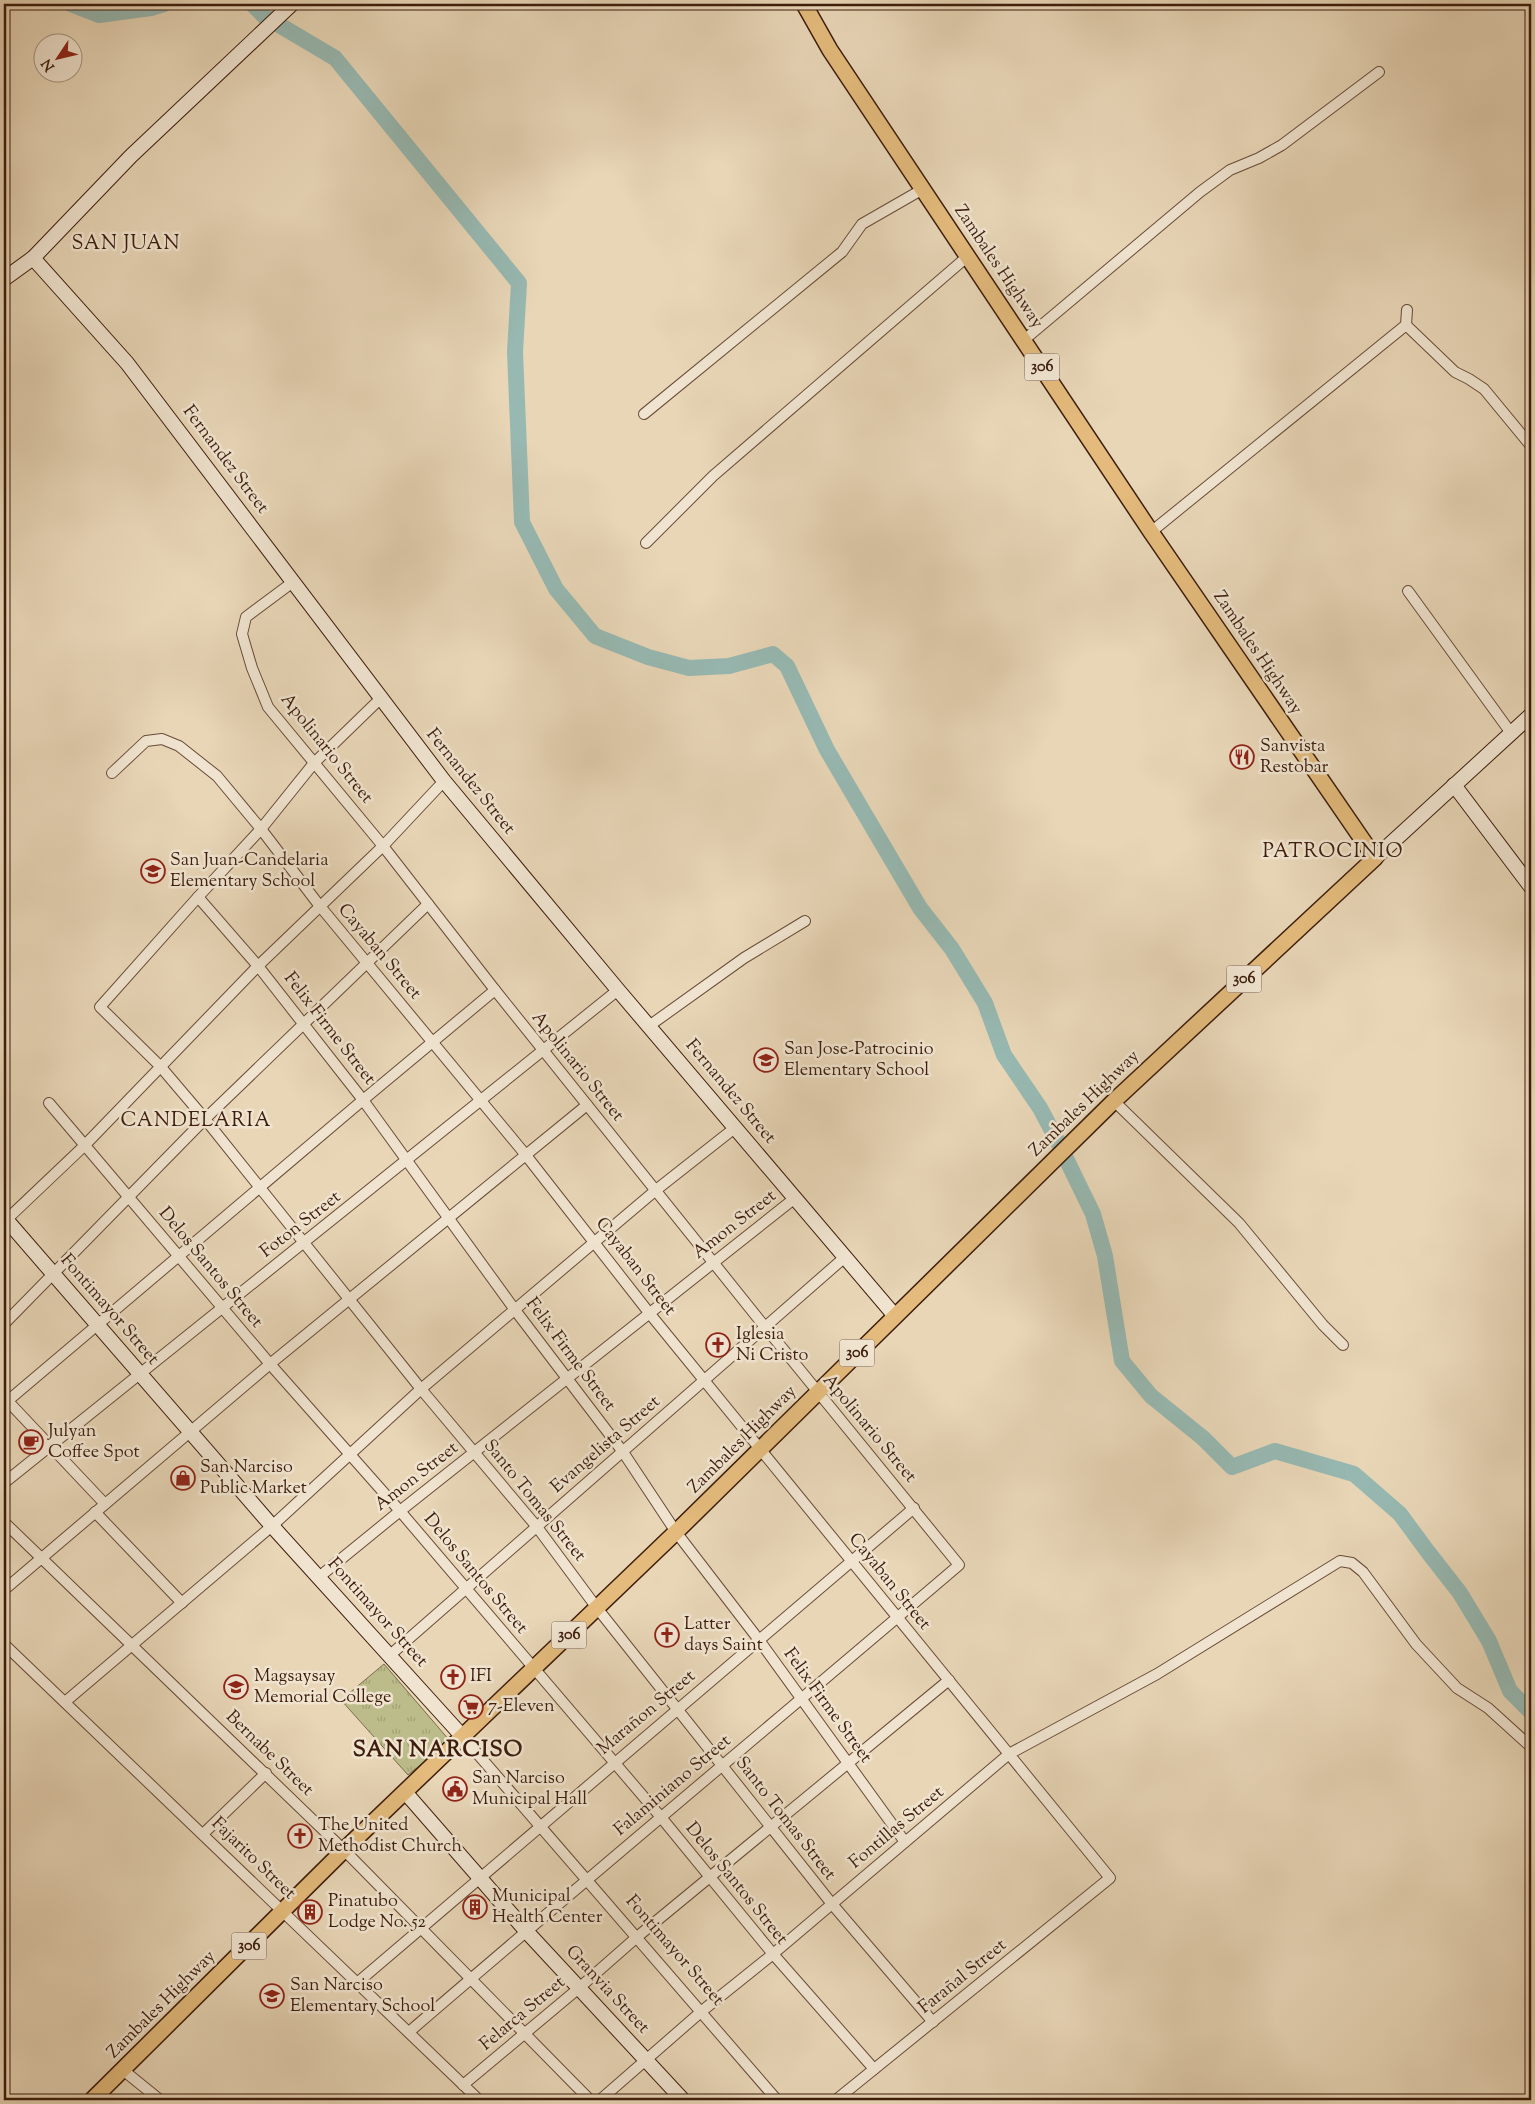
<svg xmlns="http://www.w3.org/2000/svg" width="1535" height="2104" viewBox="0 0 1535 2104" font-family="'Sorts Mill Goudy',serif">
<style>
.park{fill:url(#park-tufts);stroke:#7c6c4b}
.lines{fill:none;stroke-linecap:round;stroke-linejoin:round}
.river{stroke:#97b9b2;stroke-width:16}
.street-casing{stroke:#684b37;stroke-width:12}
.secondary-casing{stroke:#3d1d0c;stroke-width:16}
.primary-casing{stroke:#3d1d0c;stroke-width:18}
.street{stroke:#f0e4d0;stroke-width:10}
.secondary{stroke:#f0e4d0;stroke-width:14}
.primary{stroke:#e4bb7c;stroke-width:15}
.labels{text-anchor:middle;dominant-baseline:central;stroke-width:5;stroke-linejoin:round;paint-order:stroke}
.shield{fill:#f0e4d0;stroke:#735947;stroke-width:1}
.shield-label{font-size:16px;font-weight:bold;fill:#3d1d0c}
.street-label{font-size:18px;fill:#3d1d0c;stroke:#f0e4d0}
.poi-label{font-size:18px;fill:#3d1d0c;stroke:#f0e4d0;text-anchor:start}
.quarter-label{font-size:20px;letter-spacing:1px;fill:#3d1d0c;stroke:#f0e4d0}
.district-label{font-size:22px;font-weight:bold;letter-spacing:1px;fill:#3d1d0c;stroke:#f0e4d0}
</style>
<defs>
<pattern id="park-tufts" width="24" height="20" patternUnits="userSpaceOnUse" patternTransform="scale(1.25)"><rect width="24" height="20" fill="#bbbc8a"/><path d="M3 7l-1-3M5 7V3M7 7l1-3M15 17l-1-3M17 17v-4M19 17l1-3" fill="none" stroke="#a2a176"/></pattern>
</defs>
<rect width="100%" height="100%" fill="#e8d6b7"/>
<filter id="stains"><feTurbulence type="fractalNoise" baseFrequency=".004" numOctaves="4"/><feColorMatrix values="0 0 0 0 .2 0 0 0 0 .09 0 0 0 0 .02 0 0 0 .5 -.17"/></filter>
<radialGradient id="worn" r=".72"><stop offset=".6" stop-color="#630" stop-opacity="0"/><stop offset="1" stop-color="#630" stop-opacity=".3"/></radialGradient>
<!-- park -->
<path class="park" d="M384,1664L450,1741L408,1775L341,1700Z"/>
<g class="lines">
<!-- river -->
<g class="river">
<path d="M71,4L99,15L151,8L164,4"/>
<path d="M252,4L264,16L335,58L519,283L515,352L522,522L556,589L595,636L648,657L689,668L729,666L773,654L787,666L827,750L920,908L952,949L985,1003L1004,1055L1040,1108L1058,1142L1093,1214L1105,1256L1122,1361L1151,1396L1203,1438L1232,1467L1275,1451L1354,1474L1400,1514L1428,1552L1460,1593L1489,1641L1510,1691L1531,1712"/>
</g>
<!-- street casing -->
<g class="street-casing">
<g id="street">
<path d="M1406,325L1455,372L1469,379L1484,389L1531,446"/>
<path d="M1024,340L1200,192L1230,170L1259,158L1282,145L1379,72"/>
<path d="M644,414L842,252L862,224L923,189"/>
<path d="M1151,532L1406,325L1407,310"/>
<path d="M646,543L713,476L968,256"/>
<path d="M293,582L246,617L242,634L252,668L268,707L383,846L495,990L765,1327L959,1565C776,1721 591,1875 409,2032"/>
<path d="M1408,591L1511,733"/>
<path d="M381,698L314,763L261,829L198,897L100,1007L160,1066L205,1119L421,1389L537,1527L597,1608L832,1904L933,2022"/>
<path d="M112,773L146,741L162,739L179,746L217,776L261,829L319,905L525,1154L650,1314L1110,1878L836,2100"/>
<path d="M198,897L258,966L363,1100L515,1310L623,1452L676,1532L759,1640L905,1842"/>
<path d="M649,1026L744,958L805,921"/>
<path d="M1114,1101L1239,1223L1323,1325L1343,1345"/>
<path d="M49,1103L270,1364L400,1511L660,1816L773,1954L874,2069"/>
<path d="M4,1222L84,1146L258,966L383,846L444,781"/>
<path d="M4,1324L205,1119L428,904"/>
<path d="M4,1397L105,1504"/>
<path d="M4,1404L363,1100L495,990"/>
<path d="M4,1483L618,990"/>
<path d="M95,1512L182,1603"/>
<path d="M4,1522L344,1850L590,2100"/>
<path d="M319,1577L400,1511L795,1198"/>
<path d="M4,1590L270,1364L587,1105"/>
<path d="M4,1644L479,2100"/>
<path d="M389,1656L845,1257"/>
<path d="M65,1702L272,1526L421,1389L656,1190L736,1127"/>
<path d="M463,1737L777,2100"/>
<path d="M203,1834L266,1773"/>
<path d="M357,1983L914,1508"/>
<path d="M123,2070L160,2100"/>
<path d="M463,2085L579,1988L637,1937L949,1680"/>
<path d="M600,2100L702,2011L773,1954L1009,1754L1157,1674L1340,1561L1352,1563L1363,1572L1416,1644L1457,1688L1488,1708L1531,1747"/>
</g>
</g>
<!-- secondary casing -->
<g class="secondary-casing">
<g id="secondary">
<path d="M33,258L127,363L444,781L618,990L895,1316"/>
<path d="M4,279L33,258L131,156L292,4"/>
<path d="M1454,785L1531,887"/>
<path d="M1375,858L1531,715"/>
<path d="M4,1217L272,1526L463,1737"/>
<path d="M405,1792L527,1932L683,2100"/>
</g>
</g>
<!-- primary casing -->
<g class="primary-casing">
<path id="primary" d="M92,2100L344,1850L676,1532L1114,1101L1375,858L1151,532L830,50L804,4"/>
</g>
<!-- street -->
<use href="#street" class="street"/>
<!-- secondary -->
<use href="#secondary" class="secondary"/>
<!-- primary -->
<use href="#primary" class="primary"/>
</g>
<!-- icons -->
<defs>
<g id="restaurant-ring" transform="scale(1.25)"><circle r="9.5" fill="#f0e4d0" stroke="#8f2418" stroke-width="1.5"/><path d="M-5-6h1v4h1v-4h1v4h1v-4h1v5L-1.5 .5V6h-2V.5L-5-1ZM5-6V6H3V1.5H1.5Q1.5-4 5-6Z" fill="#8f2418"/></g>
<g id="school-ring" transform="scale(1.25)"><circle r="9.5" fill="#f0e4d0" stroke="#8f2418" stroke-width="1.5"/><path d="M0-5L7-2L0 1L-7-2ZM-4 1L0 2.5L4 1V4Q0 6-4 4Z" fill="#8f2418"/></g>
<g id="church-ring" transform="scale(1.25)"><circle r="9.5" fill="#f0e4d0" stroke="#8f2418" stroke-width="1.5"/><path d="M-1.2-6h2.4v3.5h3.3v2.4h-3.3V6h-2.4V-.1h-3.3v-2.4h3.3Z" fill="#8f2418"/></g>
<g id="cafe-ring" transform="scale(1.25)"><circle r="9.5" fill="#f0e4d0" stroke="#8f2418" stroke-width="1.5"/><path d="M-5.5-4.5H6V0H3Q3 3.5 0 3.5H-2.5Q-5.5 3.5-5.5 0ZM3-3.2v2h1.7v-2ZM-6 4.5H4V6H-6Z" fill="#8f2418"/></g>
<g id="shop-ring" transform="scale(1.25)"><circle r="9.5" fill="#f0e4d0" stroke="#8f2418" stroke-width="1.5"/><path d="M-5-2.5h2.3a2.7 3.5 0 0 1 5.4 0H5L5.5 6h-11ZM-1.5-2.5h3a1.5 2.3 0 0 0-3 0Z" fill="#8f2418"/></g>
<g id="university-ring" transform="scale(1.25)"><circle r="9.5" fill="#f0e4d0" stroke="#8f2418" stroke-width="1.5"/><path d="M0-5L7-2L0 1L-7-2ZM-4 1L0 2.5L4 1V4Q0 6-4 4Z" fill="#8f2418"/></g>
<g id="supermarket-ring" transform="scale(1.25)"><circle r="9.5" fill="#f0e4d0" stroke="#8f2418" stroke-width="1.5"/><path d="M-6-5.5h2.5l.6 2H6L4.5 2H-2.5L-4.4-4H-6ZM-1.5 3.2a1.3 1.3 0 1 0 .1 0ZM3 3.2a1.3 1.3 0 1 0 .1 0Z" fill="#8f2418"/></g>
<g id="civic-ring" transform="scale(1.25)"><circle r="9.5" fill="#f0e4d0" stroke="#8f2418" stroke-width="1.5"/><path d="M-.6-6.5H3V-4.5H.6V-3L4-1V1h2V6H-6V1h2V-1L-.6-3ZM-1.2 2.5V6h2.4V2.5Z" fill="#8f2418"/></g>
<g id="building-ring" transform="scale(1.25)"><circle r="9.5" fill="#f0e4d0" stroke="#8f2418" stroke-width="1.5"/><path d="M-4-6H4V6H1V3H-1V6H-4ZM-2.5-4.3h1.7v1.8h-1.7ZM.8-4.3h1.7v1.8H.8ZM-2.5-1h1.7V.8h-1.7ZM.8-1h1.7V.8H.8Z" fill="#8f2418"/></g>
</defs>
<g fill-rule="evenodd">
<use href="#restaurant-ring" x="1242" y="757"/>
<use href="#school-ring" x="153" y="871"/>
<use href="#school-ring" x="766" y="1060"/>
<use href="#church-ring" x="718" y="1345"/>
<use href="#cafe-ring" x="31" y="1442"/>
<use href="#shop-ring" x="183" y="1478"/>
<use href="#church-ring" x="667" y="1635"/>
<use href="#church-ring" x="453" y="1677"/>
<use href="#university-ring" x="236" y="1687"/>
<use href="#supermarket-ring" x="471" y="1707"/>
<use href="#civic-ring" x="455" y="1789"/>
<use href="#church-ring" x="300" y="1836"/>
<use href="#building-ring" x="475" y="1907"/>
<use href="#building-ring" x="310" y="1912"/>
<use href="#school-ring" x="272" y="1996"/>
</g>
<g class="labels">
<!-- shield labels -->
<g class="shield">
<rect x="1024.5" y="353.5" width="35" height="27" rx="4"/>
<rect x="1226.5" y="965.5" width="35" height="27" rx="4"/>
<rect x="839.5" y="1339.5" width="35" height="27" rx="4"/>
<rect x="551.5" y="1621.5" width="35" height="27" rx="4"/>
<rect x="231.5" y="1932.5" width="35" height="27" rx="4"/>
</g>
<g class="shield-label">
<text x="1042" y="367">306</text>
<text x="1244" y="979">306</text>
<text x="857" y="1353">306</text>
<text x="569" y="1635">306</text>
<text x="249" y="1946">306</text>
</g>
<!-- street labels -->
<g class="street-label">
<text transform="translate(998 267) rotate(56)">Zambales Highway</text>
<text transform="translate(225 460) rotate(53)">Fernandez Street</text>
<text transform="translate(1257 653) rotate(56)">Zambales Highway</text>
<text transform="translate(326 749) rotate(51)">Apolinario Street</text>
<text transform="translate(470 782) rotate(51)">Fernandez Street</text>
<text transform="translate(379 952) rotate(50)">Cayaban Street</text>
<text transform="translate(329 1029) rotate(52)">Felix Firme Street</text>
<text transform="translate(577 1067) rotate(51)">Apolinario Street</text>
<text transform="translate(730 1092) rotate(50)">Fernandez Street</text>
<text transform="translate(1085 1104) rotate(-44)">Zambales Highway</text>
<text transform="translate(301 1225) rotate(-38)">Foton Street</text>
<text transform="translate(735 1225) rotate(-38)">Amon Street</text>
<text transform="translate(635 1267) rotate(52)">Cayaban Street</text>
<text transform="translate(210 1268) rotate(50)">Delos Santos Street</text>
<text transform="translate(109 1310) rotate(49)">Fontimayor Street</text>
<text transform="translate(570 1355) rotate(53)">Felix Firme Street</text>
<text transform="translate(869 1429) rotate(50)">Apolinario Street</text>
<text transform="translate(743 1440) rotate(-45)">Zambales Highway</text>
<text transform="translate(606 1445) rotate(-41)">Evangelista Street</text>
<text transform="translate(417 1477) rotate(-38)">Amon Street</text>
<text transform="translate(534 1501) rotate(51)">Santo Tomas Street</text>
<text transform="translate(475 1574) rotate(50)">Delos Santos Street</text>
<text transform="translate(889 1582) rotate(51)">Cayaban Street</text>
<text transform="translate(377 1613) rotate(48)">Fontimayor Street</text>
<text transform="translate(827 1706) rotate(54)">Felix Firme Street</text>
<text transform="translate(647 1713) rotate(-40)">Marañon Street</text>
<text transform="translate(269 1754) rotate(44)">Bernabe Street</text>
<text transform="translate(673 1786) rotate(-40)">Falaminiano Street</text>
<text transform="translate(785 1819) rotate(52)">Santo Tomas Street</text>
<text transform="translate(897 1828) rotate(-40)">Fontillas Street</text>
<text transform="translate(253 1859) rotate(44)">Fajarito Street</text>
<text transform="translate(736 1884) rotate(51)">Delos Santos Street</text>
<text transform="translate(674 1951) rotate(49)">Fontimayor Street</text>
<text transform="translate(963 1977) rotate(-39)">Farañal Street</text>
<text transform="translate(607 1990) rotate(47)">Granvia Street</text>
<text transform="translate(162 2005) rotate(-45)">Zambales Highway</text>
<text transform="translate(523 2014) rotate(-40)">Felarca Street</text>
</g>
<!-- poi labels -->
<g class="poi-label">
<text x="1260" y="747">Sanvista<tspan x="1260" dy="21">Restobar</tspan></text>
<text x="170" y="861">San Juan-Candelaria<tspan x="170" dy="21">Elementary School</tspan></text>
<text x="784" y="1050">San Jose-Patrocinio<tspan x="784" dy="21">Elementary School</tspan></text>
<text x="736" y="1335">Iglesia<tspan x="736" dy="21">Ni Cristo</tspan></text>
<text x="48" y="1432">Julyan<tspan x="48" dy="21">Coffee Spot</tspan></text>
<text x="200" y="1468">San Narciso<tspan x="200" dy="21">Public Market</tspan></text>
<text x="684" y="1625">Latter<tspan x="684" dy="21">days Saint</tspan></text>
<text x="254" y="1677">Magsaysay<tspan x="254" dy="21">Memorial College</tspan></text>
<text x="470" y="1677">IFI</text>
<text x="488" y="1707">7-Eleven</text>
<text x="472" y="1779">San Narciso<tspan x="472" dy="21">Municipal Hall</tspan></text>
<text x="318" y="1826">The United<tspan x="318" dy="21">Methodist Church</tspan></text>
<text x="492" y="1897">Municipal<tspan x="492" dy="21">Health Center</tspan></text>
<text x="328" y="1902">Pinatubo<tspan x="328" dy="21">Lodge No. 52</tspan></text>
<text x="290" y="1986">San Narciso<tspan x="290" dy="21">Elementary School</tspan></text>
</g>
<!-- quarter labels -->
<g class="quarter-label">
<text x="126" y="244">SAN JUAN</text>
<text x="1333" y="852">PATROCINIO</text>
<text x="196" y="1121">CANDELARIA</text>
</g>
<!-- district labels -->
<g class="district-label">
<text x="438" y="1751">SAN NARCISO</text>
</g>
</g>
<!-- margin -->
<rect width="1535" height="2104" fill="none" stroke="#e8d6b7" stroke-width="20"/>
<rect x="5" y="5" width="1525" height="2094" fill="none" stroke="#3d1d0c" stroke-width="2.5"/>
<rect x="10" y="10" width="1515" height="2084" fill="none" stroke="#3d1d0c"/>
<!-- north arrow -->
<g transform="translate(58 58) rotate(235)"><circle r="24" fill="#f0e4d0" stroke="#a89482"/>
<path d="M0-4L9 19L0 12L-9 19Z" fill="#8f2418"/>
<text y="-8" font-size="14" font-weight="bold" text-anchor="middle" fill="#3d1d0c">N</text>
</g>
<rect width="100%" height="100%" filter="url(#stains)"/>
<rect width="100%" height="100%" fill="url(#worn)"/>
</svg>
